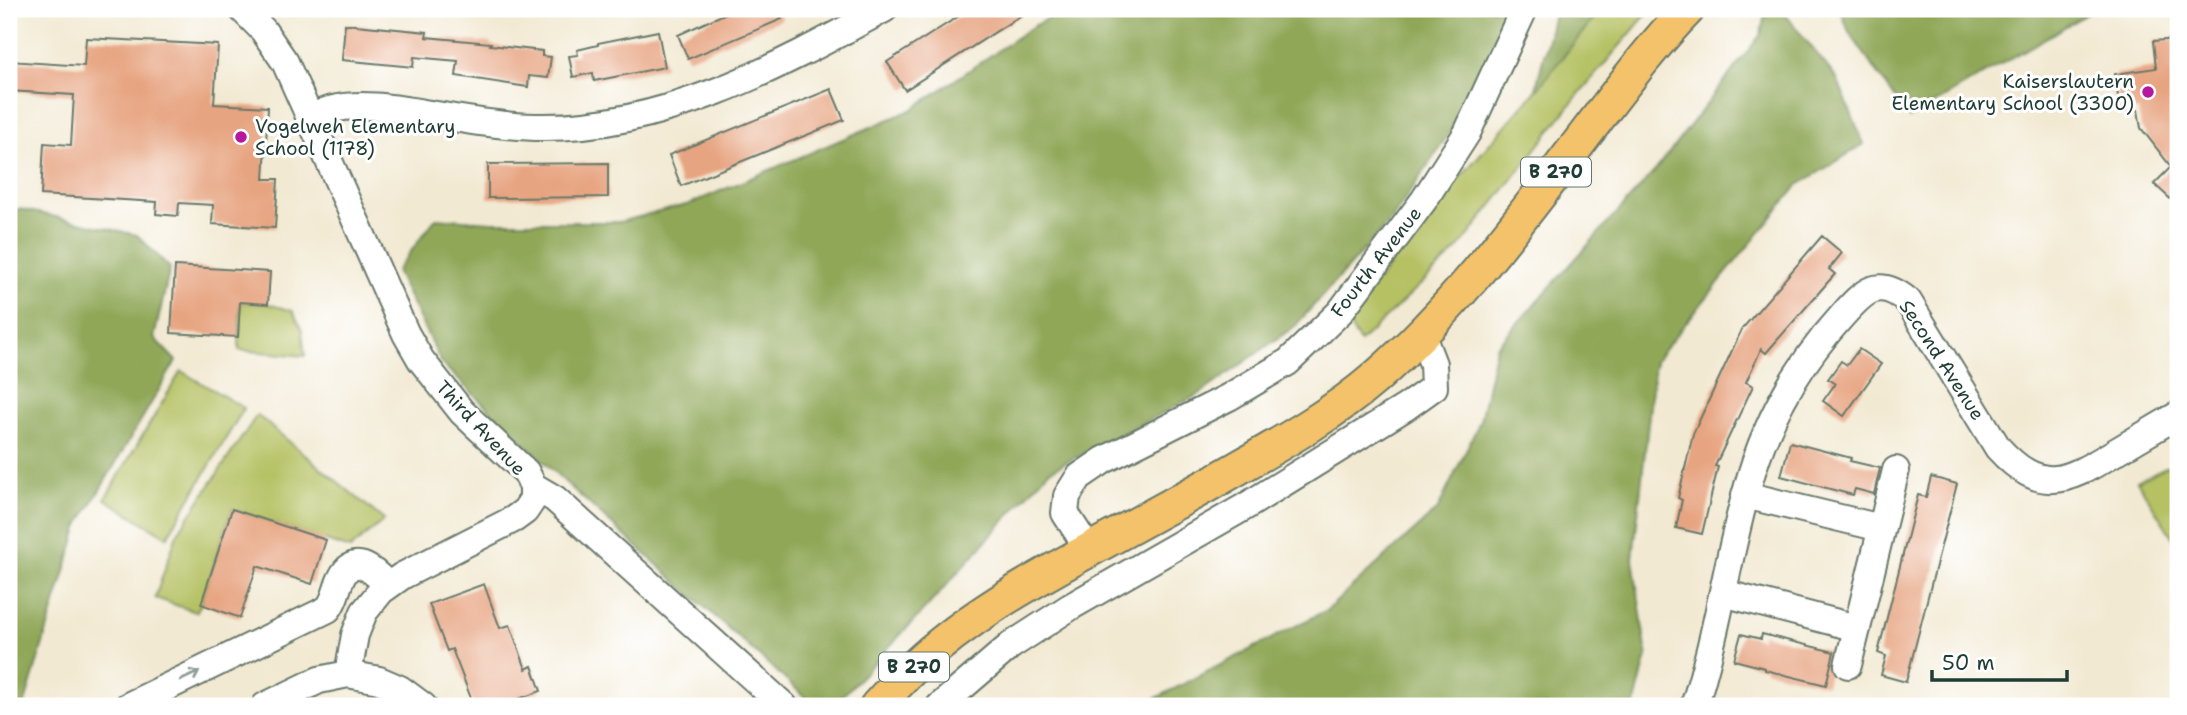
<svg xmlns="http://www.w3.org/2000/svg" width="2187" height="715" viewBox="0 0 2187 715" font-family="'Shantell Sans',sans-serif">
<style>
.green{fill:#b5c163;stroke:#6a7f4c;stroke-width:2}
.forest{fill:#90a759;stroke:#587246;stroke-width:2}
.building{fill:#e7a481}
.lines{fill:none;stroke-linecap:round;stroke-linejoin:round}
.minor-casing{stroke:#69796b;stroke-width:30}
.major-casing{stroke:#69796b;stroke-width:37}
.minor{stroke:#fff;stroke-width:26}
.major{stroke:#f4c26a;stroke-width:33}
.oneway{stroke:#8f9e9a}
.poi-dot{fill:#b5179e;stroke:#fff;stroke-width:2.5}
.labels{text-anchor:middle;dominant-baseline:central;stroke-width:6;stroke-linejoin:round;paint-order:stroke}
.shield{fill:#fff;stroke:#627771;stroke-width:2}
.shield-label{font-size:18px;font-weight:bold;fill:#1f3d34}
.poi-label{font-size:19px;fill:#1f3d34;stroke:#fff;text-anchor:end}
.street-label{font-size:19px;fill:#1f3d34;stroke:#fff}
</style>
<rect width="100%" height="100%" fill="#fff"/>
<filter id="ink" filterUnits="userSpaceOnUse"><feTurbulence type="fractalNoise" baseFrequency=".0143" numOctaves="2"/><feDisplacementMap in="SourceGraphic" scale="14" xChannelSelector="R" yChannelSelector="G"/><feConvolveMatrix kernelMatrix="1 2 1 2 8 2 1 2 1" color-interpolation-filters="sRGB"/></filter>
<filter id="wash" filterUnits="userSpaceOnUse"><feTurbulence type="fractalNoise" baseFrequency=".00686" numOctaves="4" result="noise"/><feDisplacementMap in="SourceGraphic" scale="28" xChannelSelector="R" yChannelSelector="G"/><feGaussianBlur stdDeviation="1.57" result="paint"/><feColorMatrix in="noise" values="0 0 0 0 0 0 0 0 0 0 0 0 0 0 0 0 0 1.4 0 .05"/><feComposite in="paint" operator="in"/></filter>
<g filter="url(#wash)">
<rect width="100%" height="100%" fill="#f2e9d2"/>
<!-- green -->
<g class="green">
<path d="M1601,9H1651L1578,95L1458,249L1360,342L1346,321L1442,198L1535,92Z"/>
<path d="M240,302L268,304L293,311L302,330L305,356L239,350Z"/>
<path d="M181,371L244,408L167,537L105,499Z"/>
<path d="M257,415L384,520L350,549L232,509L201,604L196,612L155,598L177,534Z"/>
<path d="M2178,461V546L2137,481Z"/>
</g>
<!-- forest -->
<g class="forest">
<path d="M1066,9H1511L1498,42L1450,132L1392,219L1295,326L1200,394L1049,471L925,609L833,706H815L566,483L442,364L396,271L436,218L492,222H619L690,204L911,110L1035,25Z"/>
<path d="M1555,9H1601L1535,92L1554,14Z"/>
<path d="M1766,9H1781L1837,79L1864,144L1797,186L1655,361L1633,559L1647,656L1634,706H1141L1327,610L1438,509L1480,421L1496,347L1654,172L1761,34Z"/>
<path d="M1840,9H2095L1909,118L1849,32Z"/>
<path d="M20,209L137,235L170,268L154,338L176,361L79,525L24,706H9V210Z"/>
</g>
<g id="blocks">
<!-- building -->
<g class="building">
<path d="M735,9H777L782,19L688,59L678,35Z"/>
<path d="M970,9H1031L905,90L887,62Z"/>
<path d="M345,24L427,32L426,37L491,43L490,45L542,51V56L551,57L548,78L529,76L528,87L456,76L458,61L414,57L413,67L342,60Z"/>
<path d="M658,31L665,67L594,81L593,73L573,77L569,56L578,55L577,50L598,45V43Z"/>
<path d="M86,38L218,45L214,104L268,107L264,179H278L275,228L212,224L213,205L179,203L178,216L156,214L157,202L41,195L44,143L71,145L74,95L9,91V61L84,66Z"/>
<path d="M2178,39V206L2154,184L2171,167L2141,128L2138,110L2120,112L2115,74L2156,68L2153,41Z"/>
<path d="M831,89L844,120L681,186L669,155Z"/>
<path d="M608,163V197L488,198V164Z"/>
<path d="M1822,236L1842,253L1829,269L1835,274L1766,353L1761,349L1746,382L1753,386L1715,466L1718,467L1702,534L1676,528L1682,500L1678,498L1693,434L1742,329Z"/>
<path d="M175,266L270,272L268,304L240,302L238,337L171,333Z"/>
<path d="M1859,349L1881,364L1844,416L1823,401L1835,384L1828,379L1841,361L1847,365Z"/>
<path d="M1790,442L1851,458L1850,461L1880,468L1874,494L1855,489L1853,495L1781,476Z"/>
<path d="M1931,477L1957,484L1906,682L1881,675L1886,656L1878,653L1918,495L1926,497Z"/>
<path d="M232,509L326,540L312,584L257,566L240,618L201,604Z"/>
<path d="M484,584L500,628L510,625L526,669L532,666L541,691L499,706H474L452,649L447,651L429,604Z"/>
<path d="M1741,634L1761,639L1762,634L1834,652L1826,685L1765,670V668L1734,660Z"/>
</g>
</g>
</g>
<g filter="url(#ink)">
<use href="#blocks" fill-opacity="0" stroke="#69796b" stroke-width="2"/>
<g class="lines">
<!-- minor casing -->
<g class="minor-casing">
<g id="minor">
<path d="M242,9L263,30L285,62L406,334L421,360L462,412L526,472L533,486V499L525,511L514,519L402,576L381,591L364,612L355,635L348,674"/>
<path d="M309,118C316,115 323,112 329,110C360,102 394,108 424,113C461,119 498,126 535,127C662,130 776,68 884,9"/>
<path d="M533,486L555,499L784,706"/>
<path d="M1745,495L1881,528"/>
<path d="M1089,550L1065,513L1067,496L1079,477L1104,460L1229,397L1288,362L1340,312L1424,200L1467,133L1524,9"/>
<path d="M1723,593L1857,628"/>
<path d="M1848,665L1896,470"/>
<path d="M128,706L328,609C336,599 336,589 341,579C354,550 374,572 388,585"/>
<path d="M265,706L319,680L348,674L379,680L400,689L423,706"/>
<path d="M940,706L1010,646L1070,607L1248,505L1406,407L1434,387L1433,364L1421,333"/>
<path d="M1694,706C1719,630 1728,549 1752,472C1770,414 1801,361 1842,316C1864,291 1878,276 1908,301L1998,448C2040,494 2064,483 2112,454C2134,441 2156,428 2178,415"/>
</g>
</g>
<!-- major casing -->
<g class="major-casing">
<path id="major" d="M877,706C889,693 901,679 914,667C966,618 1029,583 1091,549C1142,521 1193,494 1243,465C1287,440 1337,411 1375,378C1456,307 1520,220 1585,135C1618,92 1650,48 1688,9"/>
</g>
<!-- minor -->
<use href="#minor" class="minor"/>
<!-- major -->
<use href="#major" class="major"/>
</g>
<!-- one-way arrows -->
<defs><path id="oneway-shaft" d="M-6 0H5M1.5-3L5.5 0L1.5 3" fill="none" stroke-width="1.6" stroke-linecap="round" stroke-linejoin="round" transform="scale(1.75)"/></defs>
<use class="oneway" href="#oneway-shaft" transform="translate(190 676) rotate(-26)"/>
</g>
<!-- markers -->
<g class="poi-dot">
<circle cx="2148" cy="92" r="7"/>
<circle cx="241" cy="137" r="7"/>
</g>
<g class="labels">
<!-- shield labels -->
<g class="shield">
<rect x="1521" y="157.5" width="70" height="29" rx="5"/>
<rect x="879" y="652.5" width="70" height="29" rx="5"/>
</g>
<g class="shield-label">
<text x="1556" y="172">B 270</text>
<text x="914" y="667">B 270</text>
</g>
<!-- poi labels -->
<g class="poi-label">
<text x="2134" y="81">Kaiserslautern<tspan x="2134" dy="22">Elementary School (3300)</tspan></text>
<text x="255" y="126" text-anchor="start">Vogelweh Elementary<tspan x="255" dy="22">School (1178)</tspan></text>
</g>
<!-- street labels -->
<g class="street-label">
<text transform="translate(1376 262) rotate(-52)">Fourth Avenue</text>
<text transform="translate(1942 360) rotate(57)">Second Avenue</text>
<text transform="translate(481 428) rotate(47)">Third Avenue</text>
</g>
</g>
<!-- margin -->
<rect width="2187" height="715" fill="none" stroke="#fff" stroke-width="35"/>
<!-- scale -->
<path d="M1932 670v10h135v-10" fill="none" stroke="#1f3d34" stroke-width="3.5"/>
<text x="1942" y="670" font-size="21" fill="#1f3d34" stroke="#ffffff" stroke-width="5" paint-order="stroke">50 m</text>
</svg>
